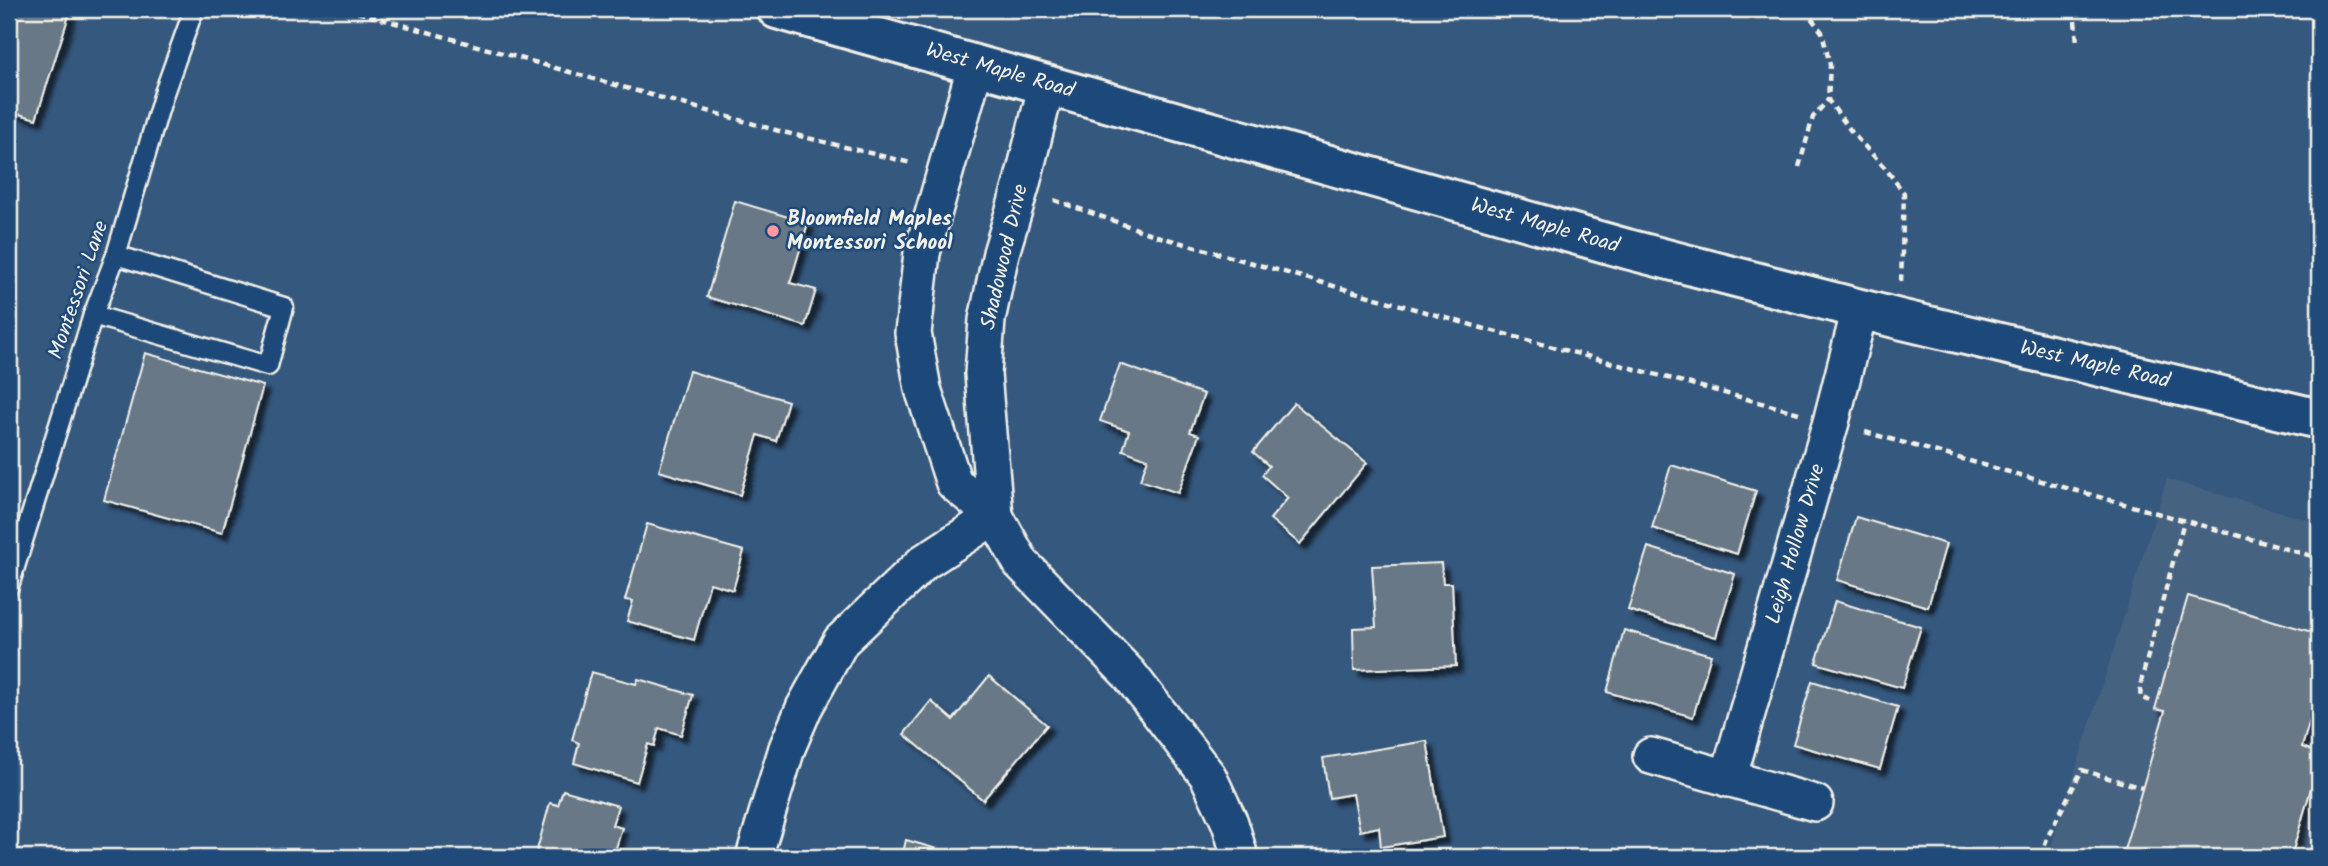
<svg xmlns="http://www.w3.org/2000/svg" width="2328" height="866" viewBox="0 0 2328 866" font-family="Kalam,sans-serif">
<style>
.built{fill:#446281}
.building{fill:#677887;stroke:#f4f1e8;stroke-width:2;filter:url(#shadow)}
.lines{fill:none;stroke-linecap:round;stroke-linejoin:round}
.lane-casing{stroke:#f4f1e8;stroke-width:23}
.street-casing{stroke:#f4f1e8;stroke-width:40}
.secondary-casing{stroke:#f4f1e8;stroke-width:44}
.path{stroke:#f4f1e8;stroke-width:4.5;stroke-dasharray:7 5;stroke-linecap:butt}
.lane{stroke:#1f4a7a;stroke-width:18}
.street{stroke:#1f4a7a;stroke-width:35}
.secondary{stroke:#1f4a7a;stroke-width:38}
.poi-dot{fill:#ff9aa2;stroke:#1f4a7a;stroke-width:2.5}
.labels{text-anchor:middle;dominant-baseline:central;stroke-width:5;stroke-linejoin:round;paint-order:stroke}
.street-label{font-size:21px;fill:#f4f1e8;stroke:#1f4a7a}
.poi-label{font-size:21px;font-weight:bold;fill:#f4f1e8;stroke:#1f4a7a;text-anchor:start}
</style>
<defs>
<filter id="shadow"><feDropShadow dx="6" dy="6" stdDeviation="2" flood-color="#0009"/></filter>
</defs>
<rect width="100%" height="100%" fill="#35587e"/>
<filter id="ink" filterUnits="userSpaceOnUse"><feTurbulence type="fractalNoise" baseFrequency=".0143" numOctaves="2"/><feDisplacementMap in="SourceGraphic" scale="14" xChannelSelector="R" yChannelSelector="G"/><feConvolveMatrix kernelMatrix="1 2 1 2 8 2 1 2 1" color-interpolation-filters="sRGB"/></filter>
<g filter="url(#ink)">
<!-- built -->
<path class="built" d="M2167,479L2319,523V857H2048Z"/>
<!-- building -->
<g class="building">
<path d="M9,9H71L36,119L9,111Z"/>
<path d="M735,201L808,223L790,283L816,290L805,326L707,297Z"/>
<path d="M145,353L263,386L222,533L104,500Z"/>
<path d="M1120,364L1204,394L1190,432L1199,435L1178,493L1140,480L1148,459L1123,450L1129,431L1100,421Z"/>
<path d="M689,371L788,401L776,441L758,435L740,495L659,471Z"/>
<path d="M1294,403L1367,463L1300,544L1270,519L1288,498L1262,475L1269,466L1253,452Z"/>
<path d="M1671,465L1756,491L1737,554L1652,528Z"/>
<path d="M1856,517L1946,544L1928,607L1837,580Z"/>
<path d="M647,524L744,551L733,590L710,583L694,640L627,621L633,601L625,600Z"/>
<path d="M1648,547L1735,574L1716,637L1628,610Z"/>
<path d="M1441,563L1443,583H1452L1456,666L1354,670L1353,628L1376,627L1372,566Z"/>
<path d="M2188,596L2319,634V688L2302,747L2319,753V761L2291,857H2122L2165,711L2155,709Z"/>
<path d="M1835,601L1921,627L1902,688L1816,663Z"/>
<path d="M1624,630L1711,655L1693,717L1607,692Z"/>
<path d="M591,672L636,684L638,679L693,695L681,735L659,728L654,746L648,744L637,782L574,763L579,743L572,740Z"/>
<path d="M989,676L1047,725L983,800L904,734L931,701L953,720Z"/>
<path d="M1812,681L1898,707L1880,769L1793,744Z"/>
<path d="M1427,741L1443,837L1381,847L1379,827L1360,831L1353,794L1329,798L1323,758Z"/>
<path d="M563,790L618,806L612,825L622,828L616,848L622,850L620,857H535L550,803L558,805Z"/>
<path d="M906,840L961,856V857H902Z"/>
</g>
<g class="lines">
<!-- lane casing -->
<g class="lane-casing">
<g id="lane">
<path d="M93,315L268,366L284,307L116,255"/>
<path d="M9,586L93,315L116,255L164,93L194,9"/>
</g>
</g>
<!-- street casing -->
<g class="street-casing">
<g id="street">
<path d="M976,64L922,253L913,333L923,389L954,483L995,516L1021,563L1129,674L1208,776L1230,823L1240,857"/>
<path d="M995,516L983,374L987,320L1001,253L1021,187L1047,84"/>
<path d="M1651,756L1815,803"/>
<path d="M1728,779L1831,422L1860,309"/>
<path d="M754,857L787,748L804,708L841,641L924,562L995,516"/>
</g>
</g>
<!-- secondary casing -->
<g class="secondary-casing">
<path id="secondary" d="M777,9L1627,249L1899,319L2319,419"/>
</g>
<!-- path -->
<g class="path">
<path d="M346,9L779,131L911,163"/>
<path d="M1804,9L1822,32L1830,65L1828,100L1854,135L1886,169L1904,193L1901,283"/>
<path d="M2074,9L2077,43"/>
<path d="M1799,167L1813,117L1828,100"/>
<path d="M1054,200L1157,236L1482,328L1799,413"/>
<path d="M1865,432L2319,558"/>
<path d="M2150,701L2140,697L2142,678L2184,521"/>
<path d="M2041,857L2047,838L2082,770L2142,788"/>
<path d="M2092,857V856"/>
</g>
<!-- lane -->
<use href="#lane" class="lane"/>
<!-- street -->
<use href="#street" class="street"/>
<!-- secondary -->
<use href="#secondary" class="secondary"/>
</g>
</g>
<!-- markers -->
<circle class="poi-dot" cx="773" cy="231" r="7"/>
<g class="labels">
<!-- street labels -->
<g class="street-label">
<text transform="translate(1000 71) rotate(16)">West Maple Road</text>
<text transform="translate(1545 226) rotate(16)">West Maple Road</text>
<text transform="translate(1005 257) rotate(-77)">Shadowood Drive</text>
<text transform="translate(79 290) rotate(-71)">Montessori Lane</text>
<text transform="translate(2095 365) rotate(13)">West Maple Road</text>
<text transform="translate(1796 544) rotate(-74)">Leigh Hollow Drive</text>
</g>
<!-- poi labels -->
<g class="poi-label">
<text x="787" y="219">Bloomfield Maples<tspan x="787" dy="24">Montessori School</tspan></text>
</g>
</g>
<!-- margin -->
<rect width="2328" height="866" fill="none" stroke="#1f4a7a" stroke-width="35"/>
<rect x="18" y="18" width="2293" height="831" fill="none" stroke="#f4f1e8" stroke-width="2.5" filter="url(#ink)"/>
</svg>
